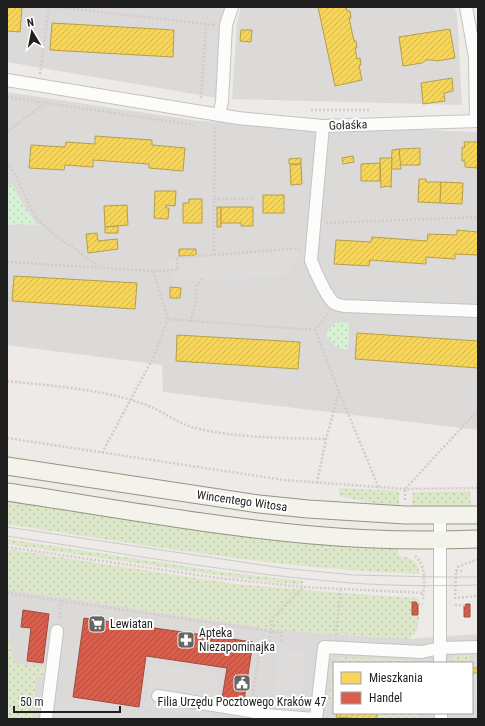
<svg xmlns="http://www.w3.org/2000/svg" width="485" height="726" viewBox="0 0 485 726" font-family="'Roboto Condensed',sans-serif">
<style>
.residential{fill:#dcdad9;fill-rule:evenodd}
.grass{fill:url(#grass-dots)}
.park{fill:url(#park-dots)}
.parking{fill:#dddcdb}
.homes{fill:url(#homes-hatch);stroke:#b69e4a}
.shops{fill:url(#shops-hatch);stroke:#9f4c3f}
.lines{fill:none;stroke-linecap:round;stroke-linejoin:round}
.street-casing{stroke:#c4c3c2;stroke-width:14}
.secondary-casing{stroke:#949580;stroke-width:19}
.path{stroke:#d6c9c8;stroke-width:2.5;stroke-dasharray:2 2;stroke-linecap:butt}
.street{stroke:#fcfcfb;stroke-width:12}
.secondary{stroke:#f3f2eb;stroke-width:17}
.tram{stroke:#cbcbca;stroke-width:1}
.labels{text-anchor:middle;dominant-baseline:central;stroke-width:4;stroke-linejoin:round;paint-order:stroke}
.street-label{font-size:12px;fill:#1f1f1f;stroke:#fff}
.poi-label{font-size:12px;fill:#1f1f1f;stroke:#fff;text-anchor:start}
</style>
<defs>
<pattern id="grass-dots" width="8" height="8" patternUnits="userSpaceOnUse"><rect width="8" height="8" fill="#dbe7c8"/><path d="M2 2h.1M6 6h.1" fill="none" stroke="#bcc6ab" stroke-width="1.8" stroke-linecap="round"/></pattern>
<pattern id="park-dots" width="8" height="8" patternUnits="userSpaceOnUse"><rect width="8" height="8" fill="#d7f1d5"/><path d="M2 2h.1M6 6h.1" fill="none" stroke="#b8ceb6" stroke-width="1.8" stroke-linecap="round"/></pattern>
<pattern id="homes-hatch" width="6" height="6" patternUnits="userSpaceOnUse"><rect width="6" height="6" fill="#f6d55c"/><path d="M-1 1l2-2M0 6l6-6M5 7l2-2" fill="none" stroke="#d2b650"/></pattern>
<pattern id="shops-hatch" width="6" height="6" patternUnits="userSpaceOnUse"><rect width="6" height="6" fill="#d6604d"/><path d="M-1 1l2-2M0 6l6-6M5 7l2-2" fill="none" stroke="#ad4f3f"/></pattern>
</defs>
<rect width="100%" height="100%" fill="#edeae7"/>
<!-- residential -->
<g class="residential">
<path d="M7,7H224L217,98L7,62Z"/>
<path d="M241,7H454L457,14L462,105L232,99L237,24Z"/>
<path d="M7,92L199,121L478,132V430L163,392L162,365L7,345Z"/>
<path d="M7,589L279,630L407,639L478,634V719H7ZM334,663H472V713H334Z"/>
</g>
<!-- grass -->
<g class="grass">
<path d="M339,488L399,491V505H383L339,496Z"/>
<path d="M470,491L471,505H412V492Z"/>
<path d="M7,501C137,520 266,545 398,549V556C410,557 418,560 420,574C281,569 144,545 7,524Z"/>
<path d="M7,539L223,572L303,581V585L230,577L7,544Z"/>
<path d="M7,549L235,584L341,593L419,598V602H411V615L419,616C418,626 419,635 407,639L279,630L7,589Z"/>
<path d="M7,627L14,663L45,667L46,662H49L46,678L36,676L35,696L42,699L34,701L32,719H7Z"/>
<path d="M458,655H470L469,663H453V657Z"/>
<path d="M342,657L417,661L420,663H334V702H329L331,666C335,662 337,659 342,657Z"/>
<rect x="377" y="713" width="42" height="6"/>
</g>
<!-- park -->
<g class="park">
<path d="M11,183L26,209L38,226L23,224L7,225V186Z"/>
<path d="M337,322L349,323L348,350L336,347L326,336L328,330Z"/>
</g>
<!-- parking -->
<g class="parking">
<path d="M209,30L219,31L213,95L204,94Z"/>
<path d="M299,250L297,266L290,265L292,275L175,282L166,259Z"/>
<path d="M279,649L305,652L300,711L273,708Z"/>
<path d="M151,663L219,674L213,718L145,707Z"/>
<path d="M478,673V699H472V675L473,674Z"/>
</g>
<!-- homes -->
<g class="homes">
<path d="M7,7H22L20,32L7,31Z"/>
<path d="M318,7H346L347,11H350L351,18H349L354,41H356L357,48H355L357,59L360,58L361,65H359L362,80L335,86Z"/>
<path d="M52,23L174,30L173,57L50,50Z"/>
<path d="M450,29L455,58L437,61L432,60H426L422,63L403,66L399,37Z"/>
<path d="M241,30H252L251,42L240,41Z"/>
<path d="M452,78L453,91L444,93L445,101L423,104L421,83Z"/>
<path d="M95,136L152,140V145L185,148L183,171L149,168V164L93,160V167L65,165L64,170L29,168L31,145L65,147L66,142L95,144Z"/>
<path d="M464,142H478V168L465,167V161H462V147H465Z"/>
<path d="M420,148V165H400L399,149Z"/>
<path d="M399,149L401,169H391L392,150Z"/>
<path d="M353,156L354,162L343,164L342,158Z"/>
<path d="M301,158V164H289V159Z"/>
<path d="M380,158H392L391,188L390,186L382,187L381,188Z"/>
<path d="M380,163V181H361V164Z"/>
<path d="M301,164L302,184L291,185L290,165Z"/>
<path d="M419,179H426V182H441L440,203L418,202Z"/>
<path d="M441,182L463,183L462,204L440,203Z"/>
<path d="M155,191H176L175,206L166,205V208H169L168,219L154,218Z"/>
<rect x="263" y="195" width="21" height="18"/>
<path d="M189,199H202V223H183V203H189Z"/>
<path d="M127,205L128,225L105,227L104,206Z"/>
<rect x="217" y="207" width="4" height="20"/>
<path d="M221,207H253V226H241V223H221Z"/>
<path d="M118,226V233H105V227Z"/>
<path d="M457,230L478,232V255L455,254V259L426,257V264L370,260L369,266L334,264L336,240L371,242L372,237L427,241L428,234L457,235Z"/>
<path d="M97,233L98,241L117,239L118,249L88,253L86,234Z"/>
<path d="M179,249H196V255L179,256Z"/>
<path d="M14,276L137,283L135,309L12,301Z"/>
<path d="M170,287L181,288L180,298H170Z"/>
<path d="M357,333L478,341V368L355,359Z"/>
<path d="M177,335L300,342L298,369L176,361Z"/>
<rect x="472" y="668" width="6" height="5"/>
<path d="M337,713H377V719H350V718L336,717Z"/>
</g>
<!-- shops -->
<g class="shops">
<path d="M412,602H416L418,605V615H412Z"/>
<path d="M466,604H470V617H464V606Z"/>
<path d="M23,610L49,614L43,663L27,661L31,628L21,627Z"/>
<path d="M84,618L253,642L244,701L222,698L227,668L146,656L139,707L73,697Z"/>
</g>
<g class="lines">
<!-- street casing -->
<g class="street-casing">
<g id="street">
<path d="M466,7L475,57L476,121"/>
<path d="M7,80L238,118L323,126L478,121"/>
<path d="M219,115L222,102L226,25L232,7"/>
<path d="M323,126L311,260C314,269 326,295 332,301C335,305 340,305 344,306L478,311"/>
<path d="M440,515V663"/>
<path d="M158,696L250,711L266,715"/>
<path d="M46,719L57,631"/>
<path d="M264,719L266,715L315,719"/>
<path d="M316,719L324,647L422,652L440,648L478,647"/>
<path d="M441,719V713"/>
</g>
</g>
<!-- secondary casing -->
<g class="secondary-casing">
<g id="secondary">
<path d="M7,466L259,504L308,509L405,515H478"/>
<path d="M7,492C108,507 210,526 312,535C367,540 423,541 478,539"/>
</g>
</g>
<!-- path -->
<g class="path">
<path d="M57,7L214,25"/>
<path d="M40,74L49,7"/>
<path d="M7,97L194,125"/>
<path d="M201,98L206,24"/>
<path d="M311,110H370"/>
<path d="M213,128L215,129L214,199H254"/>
<path d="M7,132L44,104"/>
<path d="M7,163L16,176L30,207L38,220L51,232L98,266"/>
<path d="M326,223L478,217"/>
<path d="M214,255L301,248"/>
<path d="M7,262L153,271L177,270V257L214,255V199"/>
<path d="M153,271L168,319L315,330"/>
<path d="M328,314L315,330L339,392L379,488"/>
<path d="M190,322L196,301V287L202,279"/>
<path d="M7,381C53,386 101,389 144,404C163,411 179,425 199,429C241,438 284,438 326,439"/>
<path d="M7,438L284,480L405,489L478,488"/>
<path d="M102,453L154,356L168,319"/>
<path d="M317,483L326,439L339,392"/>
<path d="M405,500V489L478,410"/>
<path d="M478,501V484"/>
<path d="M7,547L218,578L303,587L424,593"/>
<path d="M415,556C427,566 424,584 423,599"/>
<path d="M478,559L458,567L456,571L455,598L478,596"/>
<path d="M456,571H463"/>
<path d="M7,593L282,633L281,643"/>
<path d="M418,604H423"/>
<path d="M455,605H465"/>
<path d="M59,618L61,601"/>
<path d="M336,635L341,588"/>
<path d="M252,699L260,646L269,647L272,619L303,587"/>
<path d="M421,719V713"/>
</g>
<!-- street -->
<use href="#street" class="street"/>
<!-- secondary -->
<use href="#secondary" class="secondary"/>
<!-- tram -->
<g class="tram">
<path d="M7,527L282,568L353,575L440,577H478"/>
<path d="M7,536C121,553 236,574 351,583C393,586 436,586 478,585"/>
</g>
</g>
<!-- icons -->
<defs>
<g id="supermarket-square" transform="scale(0.9)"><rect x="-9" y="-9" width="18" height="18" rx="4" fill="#676665" stroke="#fff"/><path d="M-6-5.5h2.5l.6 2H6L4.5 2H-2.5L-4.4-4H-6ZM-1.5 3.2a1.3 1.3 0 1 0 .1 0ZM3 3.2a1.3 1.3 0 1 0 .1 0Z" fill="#fff"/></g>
<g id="pharmacy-square" transform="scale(0.9)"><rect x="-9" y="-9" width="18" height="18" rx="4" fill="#676665" stroke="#fff"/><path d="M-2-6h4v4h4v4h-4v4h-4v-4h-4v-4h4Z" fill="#fff"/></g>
<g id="civic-square" transform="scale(0.9)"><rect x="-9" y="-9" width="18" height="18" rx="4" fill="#676665" stroke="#fff"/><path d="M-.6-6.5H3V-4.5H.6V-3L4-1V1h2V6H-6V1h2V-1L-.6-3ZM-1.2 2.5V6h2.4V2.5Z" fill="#fff"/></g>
</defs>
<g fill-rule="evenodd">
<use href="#supermarket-square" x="97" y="624"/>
<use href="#pharmacy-square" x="186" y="640"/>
<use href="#civic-square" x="242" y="683"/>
</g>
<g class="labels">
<!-- street labels -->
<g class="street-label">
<text transform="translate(348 125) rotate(-2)">Gołaśka</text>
<text transform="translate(242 501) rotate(8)">Wincentego Witosa</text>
</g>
<!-- poi labels -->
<g class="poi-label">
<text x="110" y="624">Lewiatan</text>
<text x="199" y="633">Apteka<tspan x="199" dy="14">Niezapominajka</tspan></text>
<text x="242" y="702" text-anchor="middle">Filia Urzędu Pocztowego Kraków 47</text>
</g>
</g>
<!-- border -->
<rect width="485" height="726" fill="none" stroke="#1f1f1f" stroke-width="16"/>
<!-- legend -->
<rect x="333" y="662" width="140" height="52" fill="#ffffff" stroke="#a5a5a5"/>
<rect x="341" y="672" width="20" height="12" fill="#f6d55c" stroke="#a5a5a5"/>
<text x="369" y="682" font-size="12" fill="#1f1f1f">Mieszkania</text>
<rect x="341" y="692" width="20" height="12" fill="#d6604d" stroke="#a5a5a5"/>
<text x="369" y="702" font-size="12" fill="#1f1f1f">Handel</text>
<!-- north arrow -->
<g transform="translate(32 32) rotate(350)" stroke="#ffffff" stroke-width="3" paint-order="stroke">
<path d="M0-3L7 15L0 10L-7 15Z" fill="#1f1f1f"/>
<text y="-6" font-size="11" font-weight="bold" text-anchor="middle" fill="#1f1f1f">N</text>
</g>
<!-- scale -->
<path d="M14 706v6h106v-6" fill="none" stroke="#1f1f1f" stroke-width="2"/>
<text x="20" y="706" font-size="12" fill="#1f1f1f" stroke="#ffffff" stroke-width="3" paint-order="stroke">50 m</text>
</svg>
